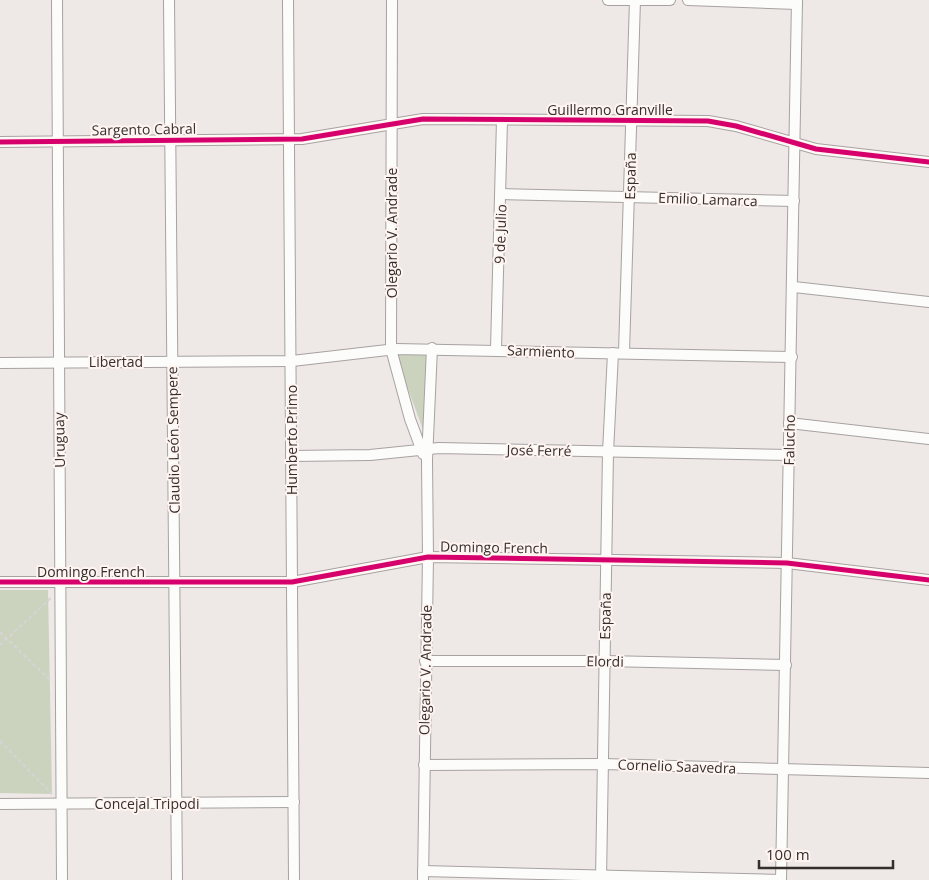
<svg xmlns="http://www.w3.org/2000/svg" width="929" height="880" viewBox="0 0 929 880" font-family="'Open Sans',sans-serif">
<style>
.green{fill:#cbd3be}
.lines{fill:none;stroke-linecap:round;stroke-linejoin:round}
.street-casing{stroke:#a7a2a1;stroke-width:12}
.path{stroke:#d6d4d4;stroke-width:2;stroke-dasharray:4 2.5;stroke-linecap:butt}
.street{stroke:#fcfcfb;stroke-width:10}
.cycleway-casing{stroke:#fff4f0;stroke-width:8}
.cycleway{stroke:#d6006c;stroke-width:5}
.labels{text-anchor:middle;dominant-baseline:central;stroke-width:4;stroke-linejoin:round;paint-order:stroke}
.street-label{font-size:14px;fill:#332f2d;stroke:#fff4f0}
</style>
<rect width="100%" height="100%" fill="#eee8e6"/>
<!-- green -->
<g class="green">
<path d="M399,352H427L424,432L396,357Z"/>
<path d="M0,590H48L52,794L0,793Z"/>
</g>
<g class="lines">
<!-- street casing -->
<g class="street-casing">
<g id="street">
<path d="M57,0L62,880"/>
<path d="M169,0L177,880"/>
<path d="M288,0L294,880"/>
<path d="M392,0L391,349L410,419L423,454"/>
<path d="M608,0H670"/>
<path d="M688,0L797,4"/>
<path d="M0,142L302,139L423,119L708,121L736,126L816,149L929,162"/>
<path d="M501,194L794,201"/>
<path d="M794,287L929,302"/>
<path d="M496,349L502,120"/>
<path d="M624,352L635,0"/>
<path d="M0,363L292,361L396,349L792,357"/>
<path d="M789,423L929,439"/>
<path d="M291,456L370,455L439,448L789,455"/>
<path d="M0,582H292L428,557L787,563L929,580"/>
<path d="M425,661H605L786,665"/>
<path d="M424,765L603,764L929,773"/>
<path d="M0,804L294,802"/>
<path d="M423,871L781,880"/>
<path d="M423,880L428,557L427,460L432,348"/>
<path d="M601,880L608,452L613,353"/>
<path d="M781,880L797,0"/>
</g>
</g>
<!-- path -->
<g class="path">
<path d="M0,632L51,681"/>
<path d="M0,645L52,597"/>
<path d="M0,741L52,794"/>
</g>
<!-- street -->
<use href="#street" class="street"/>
<!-- cycleway casing -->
<g class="cycleway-casing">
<g id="cycleway">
<path d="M0,142L302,139L423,119L708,121L736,126L816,149L929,162"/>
<path d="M0,582H292L428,557L787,563L929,580"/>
</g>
</g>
<!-- cycleway -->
<use href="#cycleway" class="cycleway"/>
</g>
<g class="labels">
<!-- street labels -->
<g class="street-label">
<text x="610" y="109">Guillermo Granville</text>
<text transform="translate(144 129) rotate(-1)">Sargento Cabral</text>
<text transform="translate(630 176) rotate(-89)">España</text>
<text transform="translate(708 199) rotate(2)">Emilio Lamarca</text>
<text transform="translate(391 233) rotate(-90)">Olegario V. Andrade</text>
<text transform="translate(500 234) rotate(-88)">9 de Julio</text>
<text transform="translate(541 351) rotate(2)">Sarmiento</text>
<text x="116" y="361">Libertad</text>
<text transform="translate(59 440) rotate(-91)">Uruguay</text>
<text transform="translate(173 440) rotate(-91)">Claudio León Sempere</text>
<text transform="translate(291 440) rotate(-90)">Humberto Primo</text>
<text transform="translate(789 440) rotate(-89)">Falucho</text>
<text transform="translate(539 450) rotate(1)">José Ferré</text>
<text transform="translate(494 547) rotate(1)">Domingo French</text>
<text x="91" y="571">Domingo French</text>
<text transform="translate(605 616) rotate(-89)">España</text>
<text transform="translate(605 661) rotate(1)">Elordi</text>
<text transform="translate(425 670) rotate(-89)">Olegario V. Andrade</text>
<text transform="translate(677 766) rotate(2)">Cornelio Saavedra</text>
<text x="147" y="803">Concejal Tripodi</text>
</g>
</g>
<!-- scale -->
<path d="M759 860v8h134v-8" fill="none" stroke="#332f2d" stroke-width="2.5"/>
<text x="766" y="860" font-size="15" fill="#332f2d" stroke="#fff4f0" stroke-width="4" paint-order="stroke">100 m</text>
</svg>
